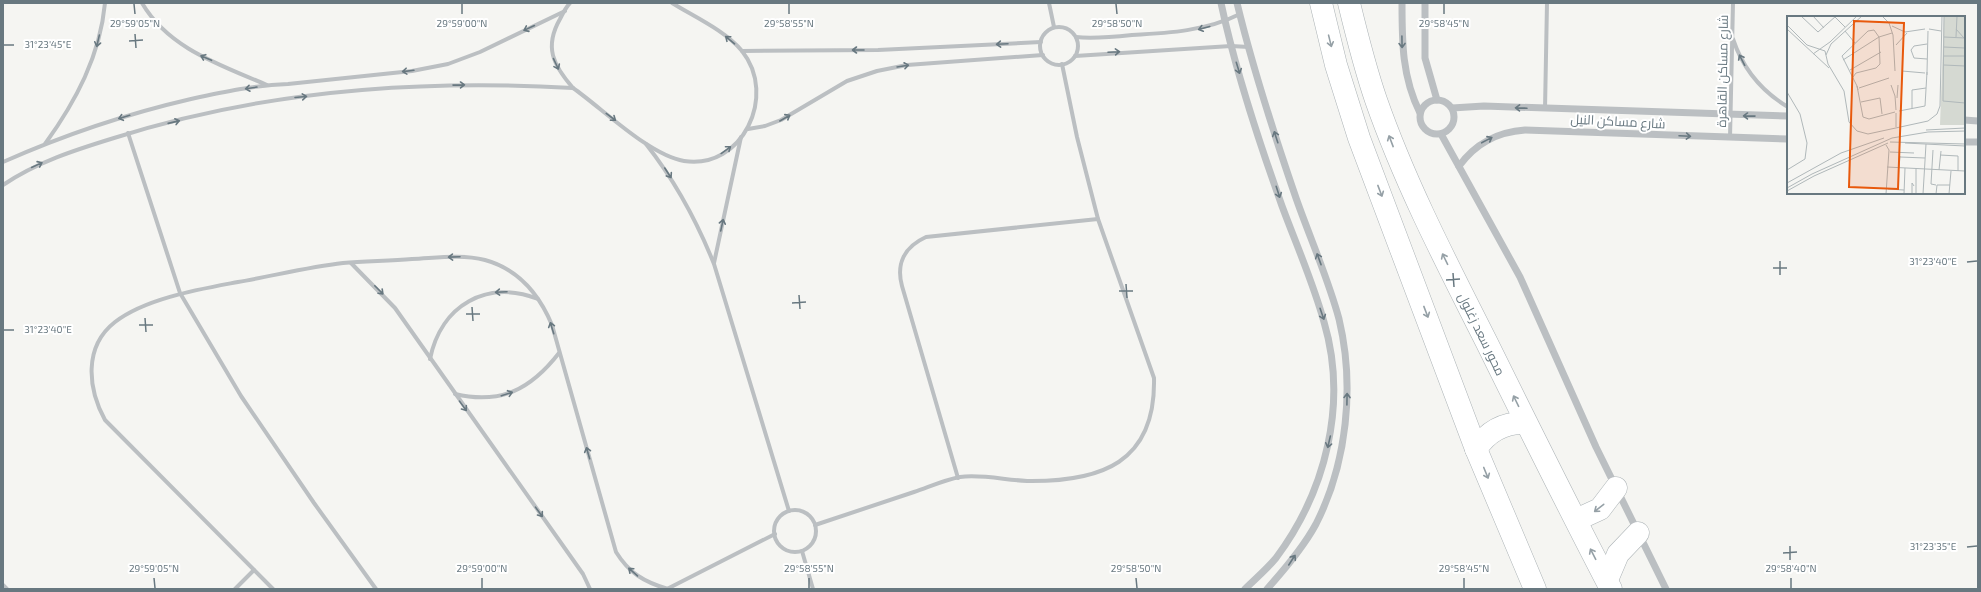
<svg xmlns="http://www.w3.org/2000/svg" width="1981" height="592" viewBox="0 0 1981 592" font-family="'Exo 2',Cairo,sans-serif">
<style>
.lines{fill:none;stroke-linecap:round;stroke-linejoin:round}
.secondary-casing{stroke:#adb4b7;stroke-width:23}
.minor{stroke:#bbbfc2;stroke-width:4}
.tertiary{stroke:#bbbfc2;stroke-width:7}
.secondary{stroke:#fff;stroke-width:22}
.oneway{stroke:#687880}
.oneway2{stroke:#95a0a6}
.ticks{fill:none;stroke:#687880;stroke-width:1.5}
.labels{text-anchor:middle;dominant-baseline:central;stroke-width:4;stroke-linejoin:round;paint-order:stroke}
.street-label{font-size:13px;fill:#687880;stroke:#fff}
.inset-road{fill:none;stroke:#b0b8ba;stroke-width:1}
.view{fill:#e8590c;fill-opacity:0.15;stroke:#e8590c;stroke-width:2}
.inset-edge{fill:none;stroke:#687880;stroke-width:2}
.ticks-label{font-size:10px;text-anchor:middle;fill:#687880;stroke:#fff;stroke-width:4;stroke-linejoin:round;paint-order:stroke}
</style>
<rect width="100%" height="100%" fill="#f5f5f2"/>
<g class="lines">
<!-- secondary casing -->
<g class="secondary-casing">
<g id="secondary">
<path d="M1321,3L1336,65L1359,138L1476,449L1535,589"/>
<path d="M1349,3C1357,36 1365,68 1376,100C1405,183 1446,262 1486,341C1527,424 1568,507 1611,589"/>
<path d="M1476,449C1488,431 1504,422 1526,423"/>
<path d="M1576,520L1600,509L1616,488"/>
<path d="M1607,580L1618,554L1638,533"/>
</g>
</g>
<!-- minor -->
<g class="minor">
<path d="M142,3C169,49 221,65 267,85"/>
<path d="M570,3C566,7 563,13 560,19C544,47 553,65 573,88C603,109 649,155 684,161C742,170 778,96 742,51C726,31 693,16 672,3"/>
<path d="M1049,3L1054,27"/>
<circle cx="1059" cy="46" r="19"/>
<path d="M1076,37C1094,39 1113,37 1132,35C1169,33 1206,31 1240,14"/>
<path d="M1733,39C1743,69 1761,91 1788,107"/>
<path d="M742,51L878,50L1041,42"/>
<path d="M1075,56L1231,46L1249,47"/>
<path d="M1545,109L1547,3"/>
<path d="M748,129L765,126L781,120L847,81L877,71L907,65L1043,55"/>
<path d="M128,133L180,293L241,396L314,503L376,589"/>
<path d="M1730,138L1733,3"/>
<path d="M45,144C76,101 100,56 105,3"/>
<path d="M646,144C676,182 696,219 714,264L789,511"/>
<path d="M3,162C64,135 126,114 191,99C223,92 255,85 288,84L412,71L448,64L480,52L565,11"/>
<path d="M3,185C37,162 75,150 114,138C261,91 420,79 573,88"/>
<path d="M351,263L395,308L583,574L590,589"/>
<path d="M714,263L741,137"/>
<path d="M430,359C441,305 487,279 538,299"/>
<path d="M455,394C501,405 531,389 559,353"/>
<path d="M958,478L902,286C896,264 904,247 926,237L1098,219"/>
<circle cx="795" cy="531" r="21"/>
<path d="M815,525C848,514 881,503 914,492C929,487 944,480 960,477C981,474 1005,480 1027,481C1101,482 1156,463 1154,378L1098,219L1077,137L1062,64"/>
<path d="M802,551L813,589"/>
<path d="M3,585L7,589"/>
<path d="M235,589L254,570"/>
<path d="M273,589L105,420C88,389 83,347 115,322C146,298 201,289 238,282C273,276 308,267 343,263C366,261 389,261 412,259C436,258 461,254 485,260C518,269 539,294 552,325L616,552C629,573 644,582 668,589"/>
<path d="M667,589L775,534"/>
</g>
<!-- tertiary -->
<g class="tertiary">
<path d="M1221,3C1235,69 1259,142 1282,206C1296,244 1313,282 1324,322C1348,403 1326,491 1276,558C1267,569 1255,579 1245,589"/>
<path d="M1237,3C1253,69 1274,134 1296,198C1310,238 1328,278 1339,319C1355,386 1347,463 1316,524C1303,548 1285,569 1267,589"/>
<path d="M1402,3C1402,42 1402,77 1420,113"/>
<path d="M1425,3V58L1437,100"/>
<circle cx="1437" cy="117" r="17"/>
<path d="M1452,108L1484,106L1788,116"/>
<path d="M1964,120L1978,121"/>
<path d="M1441,134L1520,277L1596,447L1666,589"/>
<path d="M1964,142H1978"/>
<path d="M1459,166C1476,143 1497,132 1525,130L1788,139"/>
</g>
<!-- secondary -->
<use href="#secondary" class="secondary"/>
</g>
<!-- one-way arrows -->
<defs><path id="oneway-shaft" d="M-6 0H5M1.5-3L5.5 0L1.5 3" fill="none" stroke-width="1.6" stroke-linecap="round" stroke-linejoin="round"/></defs>
<g class="oneway">
<use href="#oneway-shaft" transform="translate(529 28) rotate(155)"/>
<use href="#oneway-shaft" transform="translate(1204 28) rotate(165)"/>
<use href="#oneway-shaft" transform="translate(730 40) rotate(-140)"/>
<use href="#oneway-shaft" transform="translate(98 41) rotate(103)"/>
<use href="#oneway-shaft" transform="translate(1402 42) rotate(89)"/>
<use href="#oneway-shaft" transform="translate(1002 44) rotate(177)"/>
<use href="#oneway-shaft" transform="translate(858 50) rotate(180)"/>
<use href="#oneway-shaft" transform="translate(1114 52) rotate(-3)"/>
<use href="#oneway-shaft" transform="translate(206 58) rotate(-157)"/>
<use href="#oneway-shaft" transform="translate(1742 60) rotate(-117)"/>
<use href="#oneway-shaft" transform="translate(556 64) rotate(65)"/>
<use href="#oneway-shaft" transform="translate(903 66) rotate(-9)"/>
<use href="#oneway-shaft" transform="translate(1238 68) rotate(73)"/>
<use href="#oneway-shaft" transform="translate(408 71) rotate(173)"/>
<use href="#oneway-shaft" transform="translate(459 85) rotate(-1)"/>
<use href="#oneway-shaft" transform="translate(251 88) rotate(171)"/>
<use href="#oneway-shaft" transform="translate(301 97) rotate(-5)"/>
<use href="#oneway-shaft" transform="translate(1521 108) rotate(-178)"/>
<use href="#oneway-shaft" transform="translate(1749 116) rotate(-179)"/>
<use href="#oneway-shaft" transform="translate(124 117) rotate(163)"/>
<use href="#oneway-shaft" transform="translate(611 117) rotate(37)"/>
<use href="#oneway-shaft" transform="translate(785 118) rotate(-30)"/>
<use href="#oneway-shaft" transform="translate(174 122) rotate(-13)"/>
<use href="#oneway-shaft" transform="translate(1685 136) rotate(3)"/>
<use href="#oneway-shaft" transform="translate(1276 137) rotate(-108)"/>
<use href="#oneway-shaft" transform="translate(1487 140) rotate(-28)"/>
<use href="#oneway-shaft" transform="translate(726 150) rotate(-36)"/>
<use href="#oneway-shaft" transform="translate(37 165) rotate(-25)"/>
<use href="#oneway-shaft" transform="translate(668 173) rotate(57)"/>
<use href="#oneway-shaft" transform="translate(1278 192) rotate(72)"/>
<use href="#oneway-shaft" transform="translate(722 225) rotate(-78)"/>
<use href="#oneway-shaft" transform="translate(454 257) rotate(178)"/>
<use href="#oneway-shaft" transform="translate(1319 259) rotate(-110)"/>
<use href="#oneway-shaft" transform="translate(379 290) rotate(45)"/>
<use href="#oneway-shaft" transform="translate(501 292) rotate(177)"/>
<use href="#oneway-shaft" transform="translate(1322 314) rotate(71)"/>
<use href="#oneway-shaft" transform="translate(552 328) rotate(-107)"/>
<use href="#oneway-shaft" transform="translate(507 394) rotate(-18)"/>
<use href="#oneway-shaft" transform="translate(1347 399) rotate(-89)"/>
<use href="#oneway-shaft" transform="translate(463 406) rotate(54)"/>
<use href="#oneway-shaft" transform="translate(1329 442) rotate(103)"/>
<use href="#oneway-shaft" transform="translate(588 453) rotate(-106)"/>
<use href="#oneway-shaft" transform="translate(539 512) rotate(54)"/>
<use href="#oneway-shaft" transform="translate(1292 560) rotate(-57)"/>
<use href="#oneway-shaft" transform="translate(633 572) rotate(-139)"/>
</g>
<g class="oneway2">
<use href="#oneway-shaft" transform="translate(1330 41) rotate(76)"/>
<use href="#oneway-shaft" transform="translate(1391 141) rotate(-111)"/>
<use href="#oneway-shaft" transform="translate(1380 191) rotate(69)"/>
<use href="#oneway-shaft" transform="translate(1445 259) rotate(-116)"/>
<use href="#oneway-shaft" transform="translate(1426 312) rotate(69)"/>
<use href="#oneway-shaft" transform="translate(1516 401) rotate(-116)"/>
<use href="#oneway-shaft" transform="translate(1486 473) rotate(68)"/>
<use href="#oneway-shaft" transform="translate(1599 508) rotate(142)"/>
<use href="#oneway-shaft" transform="translate(1593 554) rotate(-117)"/>
</g>
<!-- ticks -->
<path class="ticks" d="M134,4L135,14M462,4V14M789,4V14M1116,4L1117,14M1444,4V14M135,34L136,48M129,41L143,40M4,45H14M1780,261V275M1967,262L1977,261M1773,268H1787M1453,273L1454,287M1446,280L1460,279M1126,284L1127,298M1119,291H1133M799,295L800,309M792,303L806,302M472,307L473,321M466,314H480M145,318L146,332M139,325H153M4,330H14M1790,546V560M1967,547L1977,546M1783,553L1797,552M154,578L155,588M482,578V588M809,578V588M1136,578L1137,588M1464,578V588M1791,578V588"/>
<g class="labels">
<!-- street labels -->
<g class="street-label">
<text transform="translate(1722 71) rotate(-89)">شارع مساكن القاهرة</text>
<text transform="translate(1618 121) rotate(3)">شارع مساكن النيل</text>
<text transform="translate(1482 334) rotate(64)">محور سعد زغلول</text>
</g>
</g>
<!-- overview -->
<g transform="translate(1787 16)">
<rect width="178" height="178" fill="#f5f5f2"/>
<path d="M157,0H178V109H153Z" fill="#d5d9d2"/>
<path class="inset-road" d="M14,0L31,16L49,0M26,0L37,12M47,0L58,11M95,0L102,7L106,19L108,55M157,0L156,85L178,87M0,9L20,29L38,35L41,48L57,75L62,106L70,115L81,118L141,105L150,98L153,90L155,0M105,10L118,16L138,13M0,13L42,52M142,13L154,15M169,13L177,22M58,15L68,27M157,21L178,22M169,21L170,0M109,29L120,17M157,31L178,32M26,38L43,26L70,0M39,39L44,28L75,0M157,40H178M140,43L127,42L124,34L127,30L140,28M56,44L92,21L105,17M157,49L178,50M63,54L94,36M115,55L138,57M140,56L141,15M66,61L69,57L89,52L93,48L92,21L87,14L81,15L55,40L70,70M104,69L108,80L109,94M72,72L102,62M71,74L70,70L76,101L82,103L108,96M0,76L13,98L20,127L18,143L0,154M110,82L111,69M74,86L93,82L95,98M125,93V74L139,72M112,95L138,90L140,56V59M109,97V111M139,114L178,112M0,117V144M103,126L178,128M118,127L178,130M99,129L102,134L99,178M146,134L144,168L149,169M103,136L127,137M153,139L171,140V155M113,141L138,142M100,151L178,155M112,152L113,140M129,153V178M152,154L154,135M0,167L54,137L97,122M0,172L25,158L105,122L141,116L178,115M101,173L117,174M0,175L27,160L101,127M117,178L118,152M125,178V167L127,170M136,178L139,128M149,178L150,169H163M162,178L164,155"/>
<path class="view" d="M67,5L117,7L111,173L62,171Z"/>
<rect width="178" height="178" class="inset-edge"/>
</g>
<g class="ticks-label">
<text x="135" y="27">29°59'05"N</text>
<text x="462" y="27">29°59'00"N</text>
<text x="789" y="27">29°58'55"N</text>
<text x="1117" y="27">29°58'50"N</text>
<text x="1444" y="27">29°58'45"N</text>
<text x="48" y="48">31°23'45"E</text>
<text x="1933" y="265">31°23'40"E</text>
<text x="48" y="333">31°23'40"E</text>
<text x="1933" y="550">31°23'35"E</text>
<text x="154" y="572">29°59'05"N</text>
<text x="482" y="572">29°59'00"N</text>
<text x="809" y="572">29°58'55"N</text>
<text x="1136" y="572">29°58'50"N</text>
<text x="1464" y="572">29°58'45"N</text>
<text x="1791" y="572">29°58'40"N</text>
</g>
<!-- border -->
<rect width="1981" height="592" fill="none" stroke="#687880" stroke-width="8"/>
</svg>
